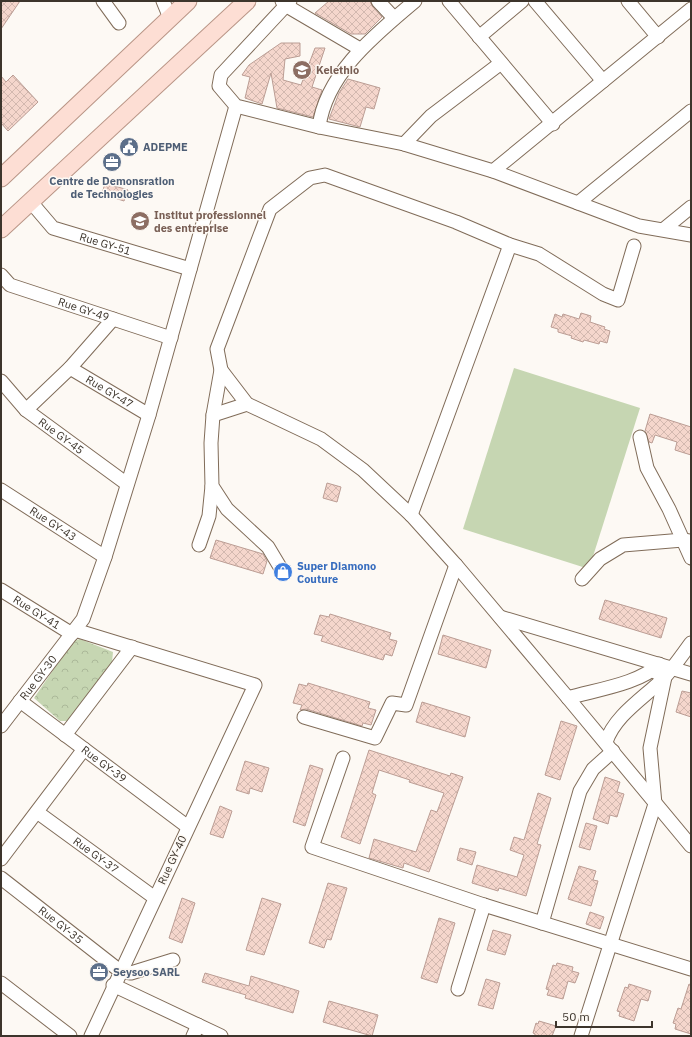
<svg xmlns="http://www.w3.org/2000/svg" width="692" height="1037" viewBox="0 0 692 1037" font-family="'IBM Plex Sans',sans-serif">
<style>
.grass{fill:#c6d6b2}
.park{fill:url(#park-crowns)}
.building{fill:url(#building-cross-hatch);stroke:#bb9d94}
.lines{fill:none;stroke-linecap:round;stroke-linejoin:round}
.minor-casing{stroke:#806c59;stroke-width:15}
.major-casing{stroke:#b99586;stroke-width:19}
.minor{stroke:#fff;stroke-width:13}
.major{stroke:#fdded4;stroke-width:17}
.labels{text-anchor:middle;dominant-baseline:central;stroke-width:3;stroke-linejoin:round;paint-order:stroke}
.education-label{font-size:11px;font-weight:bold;fill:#785e54;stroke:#fdf9f4;text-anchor:start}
.service-label{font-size:11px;font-weight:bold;fill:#4e5e75;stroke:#fdf9f4;text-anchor:start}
.street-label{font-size:11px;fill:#3d352c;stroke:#fdf9f4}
.shop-label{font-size:11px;font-weight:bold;fill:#366cbe;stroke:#fdf9f4;text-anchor:start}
</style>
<defs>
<pattern id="park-crowns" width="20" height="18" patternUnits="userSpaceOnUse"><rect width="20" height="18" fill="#c6d6b2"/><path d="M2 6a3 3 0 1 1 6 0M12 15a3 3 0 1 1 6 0" fill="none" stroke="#abb899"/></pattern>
<pattern id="building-cross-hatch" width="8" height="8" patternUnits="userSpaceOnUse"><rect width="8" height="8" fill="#f5d6cc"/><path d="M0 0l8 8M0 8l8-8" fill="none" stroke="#d3b8af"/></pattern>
</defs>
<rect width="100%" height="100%" fill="#fdf9f4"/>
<!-- grass -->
<path class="grass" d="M514,368L640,408L589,569L463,529Z"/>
<!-- park -->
<path class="park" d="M80,639L113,652L112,662L68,721H60L34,698L73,641Z"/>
<!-- building -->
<g class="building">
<path d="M1,1H20L1,29Z"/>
<path d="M329,1H370L372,6L382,17L365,34H351L315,13Z"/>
<path d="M281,43H300V56L285,59L283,80L301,85L315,48H325L312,87L322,90L313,117L277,108L271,73L262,104L245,98L250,77L242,75L249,65Z"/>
<path d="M13,75L38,102L8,131L1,123V76L6,82Z"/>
<path d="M348,79L380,88L374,109L366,107L360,127L329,119L339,93Z"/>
<path d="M105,183L128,190L124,201L102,194Z"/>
<path d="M581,313L591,316L590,322L605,327L604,329L610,331L607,343L600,341L599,344L584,340L583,342L571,338L572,336L558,332V329L551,327L555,314L562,317L563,314L579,319Z"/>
<path d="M650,414L691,427V455L675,450L677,442L655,435L652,443L649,442L645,431Z"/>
<path d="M327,483L341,487L337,502L323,498Z"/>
<path d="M216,540L263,554L267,561L263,574L210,558Z"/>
<path d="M605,600L667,618L661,638L599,619Z"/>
<path d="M330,614L391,633L389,639L397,641L392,656L385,654L383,660L321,641L323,636L314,634L320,615L329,617Z"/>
<path d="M443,635L491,650L486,668L438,654Z"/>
<path d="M308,683L370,702L368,708L376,710L371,725L363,723L362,726L306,709L300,710L302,705L293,703L299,684L307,686Z"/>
<path d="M682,691L691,693V717L676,712Z"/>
<path d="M422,702L470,717L465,737L416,722Z"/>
<path d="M561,721L577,726L560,780L545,775Z"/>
<path d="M369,750L450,776L451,773L463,777L429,872L404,863L403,868L369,858L374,839L416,852L431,810L437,812L444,793L409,782L410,780L379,770L372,793L376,795L360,844L341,837Z"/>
<path d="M245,761L269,768L262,792L250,788L249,794L236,790Z"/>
<path d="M310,765L323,769L305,826L293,822Z"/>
<path d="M605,777L620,782L617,792L624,794L617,817L610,815L608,824L593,819Z"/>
<path d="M538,793L551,798L537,844L541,845L526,896L499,888L498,891L472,883L477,865L517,877L524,855L510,850L514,837L524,840Z"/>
<path d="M220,806L232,811L223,838L210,834Z"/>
<path d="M586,823L597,826L590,850L579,847Z"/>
<path d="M460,848L476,852L472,865L457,860Z"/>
<path d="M579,866L596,871L593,880L598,881L591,906L568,899Z"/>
<path d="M328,883L347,888L331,940L327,939L324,948L309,943Z"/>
<path d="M182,898L195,903L182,943L169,938Z"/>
<path d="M262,898L281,904L264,955L246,950Z"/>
<path d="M590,912L604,917L600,929L586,924Z"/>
<path d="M439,918L455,923L437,983L421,978Z"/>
<path d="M493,930L511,935L505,955L487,950Z"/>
<path d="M557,963L573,967L572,971L579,973L575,983L568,981L563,999L547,995L549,990L546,989L553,965L556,966Z"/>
<path d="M205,973L249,986L251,976L299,991L293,1013L245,998L246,995L202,982Z"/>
<path d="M486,979L500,983L493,1009L478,1005Z"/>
<path d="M629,984L651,991L648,1001L641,999L634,1021L619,1016L620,1012L617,1011L625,987L628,988Z"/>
<path d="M689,984L691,985V1034L675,1029L676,1024L673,1023L678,1008L681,1009Z"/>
<path d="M329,1001L378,1015L372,1036L323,1022Z"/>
<path d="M539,1021L556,1026L552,1036H535V1034L533,1033L536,1023L538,1024Z"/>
</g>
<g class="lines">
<!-- minor casing -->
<g class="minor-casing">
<g id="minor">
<path d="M103,1L119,23"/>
<path d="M163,1L170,18"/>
<path d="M282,1L285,5L360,49"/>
<path d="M290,1L221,75L219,86L236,106L319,127L404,144L493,171L639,226L691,235"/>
<path d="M378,1L394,18"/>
<path d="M449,1L553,124"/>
<path d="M535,1L603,81"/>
<path d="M628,1L658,37"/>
<path d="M479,37L522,1"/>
<path d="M319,127C326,73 376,34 415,1"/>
<path d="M404,144L431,116L501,63"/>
<path d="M493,171L691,9"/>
<path id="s1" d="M30,201L53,228L190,269"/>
<path d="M578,203L691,111"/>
<path d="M664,229L691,207"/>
<path id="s2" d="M1,275L10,285L171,338"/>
<path id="s3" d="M70,368L149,415"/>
<path d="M221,370L247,404L321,439L363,470L411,515L456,565L568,698L691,846"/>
<path id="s4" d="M1,381L26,410L127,484"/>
<path d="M26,410L70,368L113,319"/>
<path d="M213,415L247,404"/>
<path d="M640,437L647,468L669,509L691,558"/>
<path id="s5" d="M1,490L105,557"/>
<path d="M411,515L510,245"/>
<path d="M199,545L209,516L212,486"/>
<path d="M283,572L268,547L227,509L212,486L211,443L213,415L221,370L217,349L270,209L310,178L325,175L456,222L510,245L539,254L603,294L618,300L634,246"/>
<path d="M582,579L600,559L623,545L683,540L689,541"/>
<path id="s6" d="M1,590L72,634"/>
<path d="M500,617L691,674"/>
<path d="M75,630L255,685L91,1036"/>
<path d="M568,698C594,690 640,684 659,664"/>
<path id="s7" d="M20,701L188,827"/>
<path d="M304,717L375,738L392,703L406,705L456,565"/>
<path id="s8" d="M1,726L83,619L105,557L149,415L236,106"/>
<path d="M65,735L132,647"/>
<path d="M606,742C615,715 644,698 664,678C674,667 682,655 691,643"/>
<path d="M343,758L312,847L484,905L691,969"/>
<path id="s9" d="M37,812L155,898"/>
<path d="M1,859L84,749"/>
<path id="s10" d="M1,878L120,971L131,973L173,960"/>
<path d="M542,923L580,791L593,769L613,751"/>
<path d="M1,983L70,1036"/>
<path d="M113,985L221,1036"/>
<path d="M458,989L484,905"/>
<path d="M193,1036L198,1025"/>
<path d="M581,1036L655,804L650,748L665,677L653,671"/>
</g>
</g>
<!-- major casing -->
<g class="major-casing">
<g id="major">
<path d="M1,178L188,1"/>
<path d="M1,229L247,1"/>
</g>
</g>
<!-- minor -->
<use href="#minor" class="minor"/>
<!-- major -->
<use href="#major" class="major"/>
</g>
<!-- icons -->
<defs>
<g id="school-disc" transform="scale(1)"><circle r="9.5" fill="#8d6e63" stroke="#fdf9f4"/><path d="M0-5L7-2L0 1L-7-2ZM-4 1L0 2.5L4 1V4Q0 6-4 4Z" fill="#fff"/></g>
<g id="civic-disc" transform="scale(1)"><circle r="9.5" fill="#5c6f8a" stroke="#fdf9f4"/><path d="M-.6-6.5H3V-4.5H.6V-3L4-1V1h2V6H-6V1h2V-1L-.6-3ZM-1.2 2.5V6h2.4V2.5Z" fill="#fff"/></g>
<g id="office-disc" transform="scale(1)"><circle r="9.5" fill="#5c6f8a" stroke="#fdf9f4"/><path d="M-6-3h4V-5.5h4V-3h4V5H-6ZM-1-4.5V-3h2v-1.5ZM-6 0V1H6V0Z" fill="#fff"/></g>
<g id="university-disc" transform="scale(1)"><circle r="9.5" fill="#8d6e63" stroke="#fdf9f4"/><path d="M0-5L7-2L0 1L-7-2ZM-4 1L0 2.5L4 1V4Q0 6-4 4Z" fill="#fff"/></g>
<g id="shop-disc" transform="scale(1)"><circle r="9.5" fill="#3f7fe0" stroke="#fdf9f4"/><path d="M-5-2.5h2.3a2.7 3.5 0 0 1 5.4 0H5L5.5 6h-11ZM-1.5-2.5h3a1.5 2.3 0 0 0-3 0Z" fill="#fff"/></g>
</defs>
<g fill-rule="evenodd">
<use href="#school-disc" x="302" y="70"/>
<use href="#civic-disc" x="129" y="147"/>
<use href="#office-disc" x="112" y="162"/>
<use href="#university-disc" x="140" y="221"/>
<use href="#shop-disc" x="283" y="572"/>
<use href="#office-disc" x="99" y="972"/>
</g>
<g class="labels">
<!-- education labels -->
<g class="education-label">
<text x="316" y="70">Kelethio</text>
<text x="154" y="215">Institut professionnel<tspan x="154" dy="13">des entreprise</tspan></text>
</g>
<!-- service labels -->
<g class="service-label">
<text x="143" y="147">ADEPME</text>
<text x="112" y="181" text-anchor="middle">Centre de Demonsration<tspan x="112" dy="13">de Technologies</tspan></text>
<text x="113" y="972">Seysoo SARL</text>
</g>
<!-- street labels -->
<g class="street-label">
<text stroke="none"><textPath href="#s1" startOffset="90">Rue GY-51</textPath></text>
<text stroke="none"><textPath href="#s2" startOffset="91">Rue GY-49</textPath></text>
<text stroke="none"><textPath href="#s3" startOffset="46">Rue GY-47</textPath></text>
<text stroke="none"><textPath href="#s4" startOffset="82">Rue GY-45</textPath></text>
<text stroke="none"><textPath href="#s5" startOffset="62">Rue GY-43</textPath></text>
<text stroke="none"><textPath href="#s6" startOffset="42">Rue GY-41</textPath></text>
<text stroke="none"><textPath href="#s8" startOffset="61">Rue GY-30</textPath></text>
<text stroke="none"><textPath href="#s7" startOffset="105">Rue GY-39</textPath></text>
<text stroke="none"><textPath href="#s9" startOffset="73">Rue GY-37</textPath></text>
<text transform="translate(172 860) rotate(-65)">Rue GY-40</text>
<text stroke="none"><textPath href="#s10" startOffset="76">Rue GY-35</textPath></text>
</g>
<!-- shop labels -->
<g class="shop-label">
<text x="297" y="566">Super Diamono<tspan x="297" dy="13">Couture</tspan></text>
</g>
</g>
<!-- border -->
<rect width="692" height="1037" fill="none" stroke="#3d352c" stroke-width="4"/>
<!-- scale -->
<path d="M556 1021v6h96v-6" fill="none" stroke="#3d352c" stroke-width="2"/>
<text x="562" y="1021" font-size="12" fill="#3d352c" stroke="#fdf9f4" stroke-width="3" paint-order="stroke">50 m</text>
</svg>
